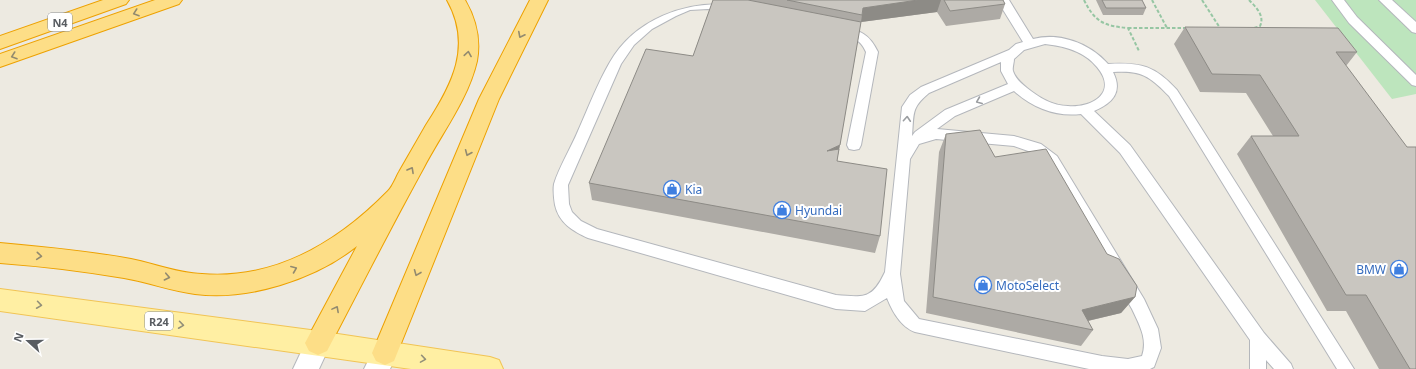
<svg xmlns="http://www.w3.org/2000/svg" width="1416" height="369" viewBox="0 0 1416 369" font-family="'Noto Sans',sans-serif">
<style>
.green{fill:#bde5bd}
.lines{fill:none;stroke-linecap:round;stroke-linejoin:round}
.lane-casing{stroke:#b4b7bc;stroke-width:2}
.street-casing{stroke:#b4b7bc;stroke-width:2}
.primary-casing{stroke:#f1c455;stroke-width:2}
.highway-casing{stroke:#eda100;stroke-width:2}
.path{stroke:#96c6a3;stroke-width:2;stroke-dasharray:3.5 2;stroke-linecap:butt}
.lane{fill:#fff;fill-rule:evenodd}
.street{fill:#fff;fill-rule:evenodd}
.primary{fill:#ffefa3;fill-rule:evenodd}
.highway{fill:#fdde87;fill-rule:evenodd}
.wall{fill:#adaaa5}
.shaded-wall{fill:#8d8b86}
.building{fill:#c9c6c0;stroke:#8d8b86}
.oneway{stroke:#928a6f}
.oneway2{stroke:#9b9ea1}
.oneway3{stroke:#939079}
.labels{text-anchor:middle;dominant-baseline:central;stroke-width:4;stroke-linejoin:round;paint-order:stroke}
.shield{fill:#fff;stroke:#8b8e91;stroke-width:1}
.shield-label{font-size:11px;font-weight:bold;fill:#595d62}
.shop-label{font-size:12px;fill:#366cbe;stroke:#fff;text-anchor:start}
</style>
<rect width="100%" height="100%" fill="#edeae1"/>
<!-- green -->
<path class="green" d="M1315,0H1416V94L1392,99Z"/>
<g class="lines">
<!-- lane casing -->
<g class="lane-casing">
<g id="lane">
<path d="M997,0H1009L1033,39C1059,32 1090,43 1108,64C1141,62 1155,66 1177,90L1354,369H1337L1169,96C1150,76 1141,70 1113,72C1123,92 1113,103 1094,111L1130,145L1264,333L1291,364L1293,369H1274L1266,360V369H1250V340L1120,153L1081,114C1056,117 1033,108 1014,91L955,116L937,129L1014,136L1041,144L1057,156L1144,299L1158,329L1161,348L1154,367L1150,369H1089L915,332C901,327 892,311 887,298L865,311L836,309L588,238C573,231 559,223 555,205C554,199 553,190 554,184C559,167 571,148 578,131C588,109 597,84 610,62C634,20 685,0 733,5L735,8L733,11L729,12L708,9L690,10L676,16L652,29L634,45L621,64L568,185L569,204L572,212L581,221L597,229L836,295C864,297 872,300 885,272L902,107L910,95L921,87L1009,50L1016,44L1023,42ZM1045,44C1064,46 1084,51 1097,67C1118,92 1093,108 1068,106C1053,106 1038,97 1027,88C1021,83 1015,78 1013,71C1012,68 1014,63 1014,59L1024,50ZM1001,62V71L1008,84L945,110L915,132L912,136C914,113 911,108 929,93ZM936,139L1014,146L1031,152L1047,164L1132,309C1139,324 1148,339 1142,356L1128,359L1102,356L919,319L904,301L900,274L910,159L919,144Z"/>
<path d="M1332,0H1344L1357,17L1416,75V86L1412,85L1349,23Z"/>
<path d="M1379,0H1392L1416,22V33L1412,32Z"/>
<path d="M841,26C860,31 869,33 878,52L861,145L859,149L854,150L849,149L847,145L866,52C860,38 850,36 837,33L835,30L837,27Z"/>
</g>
</g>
<!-- street casing -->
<g class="street-casing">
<g id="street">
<path d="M318,331L327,335L331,343L319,369H293L309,335Z"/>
<path d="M385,341L394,345L398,353L390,369H364L376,345Z"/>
</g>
</g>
<!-- primary casing -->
<g class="primary-casing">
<path id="primary" d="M0,289L318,331L490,357L499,360L503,369H411L0,311Z"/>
</g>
<!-- highway casing -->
<g class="highway-casing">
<g id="highway">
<path d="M103,0H129L126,4L0,49V36Z"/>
<path d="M155,0H182L179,4L0,67V54Z"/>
<path d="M447,0H465C476,19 481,39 477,61C468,100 441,134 423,169C390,229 359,290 327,351L318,355L309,351L305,343L357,246C316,279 248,301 195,294C171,291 148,282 124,278C83,271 41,266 0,263V243C44,247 88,251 131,259C155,264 178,273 202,274C276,280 339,241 388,191C393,186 396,177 399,172C408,156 417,141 426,125C452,85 473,46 447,0Z"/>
<path d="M530,0H548L499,99L394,361L385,365L376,361L372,353L479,99Z"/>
</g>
</g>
<!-- path -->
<g class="path">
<path d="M1084,0C1095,22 1104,26 1128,28L1139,51"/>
<path d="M1152,0L1167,28"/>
<path d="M1202,0L1220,28"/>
<path d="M1249,0C1256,7 1265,16 1260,26L1254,28"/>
<path d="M1128,28H1187"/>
</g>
<!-- lane -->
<use href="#lane" class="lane"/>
<!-- street -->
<use href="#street" class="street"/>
<!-- primary -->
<use href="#primary" class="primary"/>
<!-- highway -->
<use href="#highway" class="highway"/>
</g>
<!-- wall -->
<g class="wall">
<path d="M713,0H1003L1005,4L1000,19L946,26L937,12L861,22L837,161L880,236L875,253L592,200L589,183L693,56Z"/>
<path d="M1096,0H1142L1146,8L1143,15H1103Z"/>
<path d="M1185,27L1357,52L1346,66L1416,369H1379L1346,311H1327L1237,154L1251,136H1273L1246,93L1200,92L1174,44Z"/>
<path d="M946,134L995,157L1107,254L1135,297L1121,313L1088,321L1093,330L1081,346L926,313L939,152Z"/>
</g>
<!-- shaded-wall -->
<g class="shaded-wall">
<path d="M918,0H941L937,12L861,22L863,8Z"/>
<path d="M840,145L836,163L827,151Z"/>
<path d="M1135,297L1121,313L1070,325L1082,310Z"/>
</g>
<!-- building -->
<g class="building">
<path d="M713,0H748L861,22L840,145L827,151L839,149L837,161L887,169L880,236L589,183L646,49L693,56Z"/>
<path d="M787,0H918L863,8L862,15Z"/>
<path d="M944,0H1003L1005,4L950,11Z"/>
<path d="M1102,0H1142L1146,8H1106Z"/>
<path d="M1185,27L1338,28L1357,52H1336L1407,147H1416V369H1410L1366,295H1346L1251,136H1299L1260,75L1212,74Z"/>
<path d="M980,130L995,157L1046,149L1107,254L1119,259L1137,286L1135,297L1082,310L1093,330L933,297L946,134Z"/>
</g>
<!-- one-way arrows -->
<defs><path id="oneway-chevron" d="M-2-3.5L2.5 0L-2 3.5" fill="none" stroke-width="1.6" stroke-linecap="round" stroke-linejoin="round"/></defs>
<g class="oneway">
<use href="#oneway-chevron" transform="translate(136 13) rotate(161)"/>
<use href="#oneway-chevron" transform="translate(521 35) rotate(117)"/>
<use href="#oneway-chevron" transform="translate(468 54) rotate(-81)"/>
<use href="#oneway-chevron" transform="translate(14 56) rotate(161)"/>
<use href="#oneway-chevron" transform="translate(468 153) rotate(113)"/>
<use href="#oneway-chevron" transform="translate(411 170) rotate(-61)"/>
<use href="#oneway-chevron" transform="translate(39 256) rotate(5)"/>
<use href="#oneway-chevron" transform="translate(294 269) rotate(-22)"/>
<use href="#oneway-chevron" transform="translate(417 273) rotate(112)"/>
<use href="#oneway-chevron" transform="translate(167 277) rotate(12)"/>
<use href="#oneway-chevron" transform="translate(336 309) rotate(-62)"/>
</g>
<g class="oneway2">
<use href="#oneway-chevron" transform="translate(979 101) rotate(158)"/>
<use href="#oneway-chevron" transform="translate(907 119) rotate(-86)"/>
</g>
<g class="oneway3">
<use href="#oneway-chevron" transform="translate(39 305) rotate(8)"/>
<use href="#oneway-chevron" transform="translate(181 325) rotate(8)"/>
<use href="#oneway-chevron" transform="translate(423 359) rotate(9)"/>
</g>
<!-- icons -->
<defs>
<g id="shop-ring" transform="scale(0.9)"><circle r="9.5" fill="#fff" stroke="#3f7fe0" stroke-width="1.5"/><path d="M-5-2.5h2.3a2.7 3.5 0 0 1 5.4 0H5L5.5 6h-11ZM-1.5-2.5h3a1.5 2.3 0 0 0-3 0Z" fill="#3f7fe0"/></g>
</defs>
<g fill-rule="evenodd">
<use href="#shop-ring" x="672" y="189"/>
<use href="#shop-ring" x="782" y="210"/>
<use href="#shop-ring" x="1399" y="269"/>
<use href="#shop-ring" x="983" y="285"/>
</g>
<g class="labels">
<!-- shield labels -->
<g class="shield">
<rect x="48" y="13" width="24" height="18" rx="3"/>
<rect x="145" y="312" width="28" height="18" rx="3"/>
</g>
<g class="shield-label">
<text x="60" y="22">N4</text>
<text x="159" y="321">R24</text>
</g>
<!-- shop labels -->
<g class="shop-label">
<text x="685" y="189">Kia</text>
<text x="795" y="210">Hyundai</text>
<text x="1386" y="269" text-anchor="end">BMW</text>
<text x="996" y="285">MotoSelect</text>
</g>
</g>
<!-- north arrow -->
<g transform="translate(28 341) rotate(291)" stroke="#ffffff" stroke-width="3" paint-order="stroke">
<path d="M0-3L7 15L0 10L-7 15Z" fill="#595d62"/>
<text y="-6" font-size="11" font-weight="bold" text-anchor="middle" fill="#595d62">N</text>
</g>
</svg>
